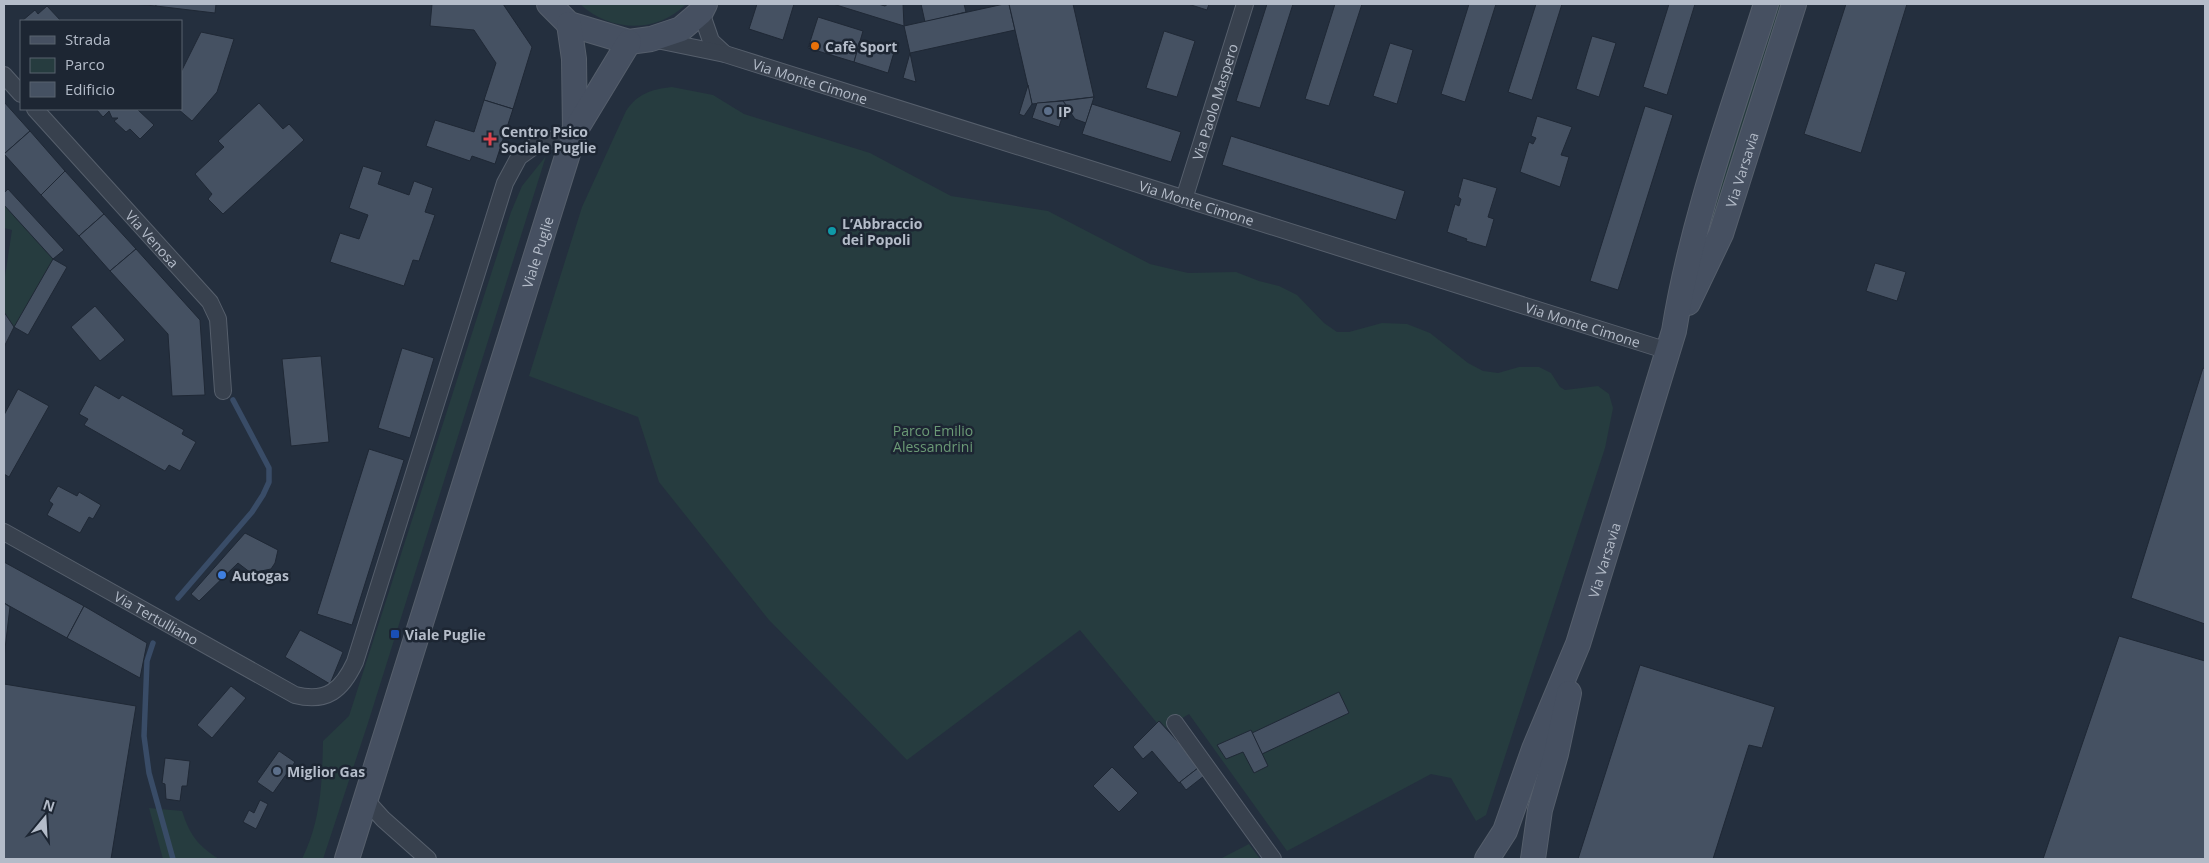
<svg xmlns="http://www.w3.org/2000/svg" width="2209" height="863" viewBox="0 0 2209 863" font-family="'Open Sans',sans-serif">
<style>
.green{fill:#263c3f}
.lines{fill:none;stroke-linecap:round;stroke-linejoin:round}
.stream{stroke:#394c67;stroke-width:5.5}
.building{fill:#455162;stroke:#1f2835}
.street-casing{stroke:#565f6c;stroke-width:18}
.secondary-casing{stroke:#565f6c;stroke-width:26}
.street{stroke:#38414e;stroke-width:16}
.secondary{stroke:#465061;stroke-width:24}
.food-dot{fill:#e8710a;stroke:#1d2633;stroke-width:2}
.service-dot{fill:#5c6f8a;stroke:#1d2633;stroke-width:2}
.health-dot{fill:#e0444e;stroke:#1d2633;stroke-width:2}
.culture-dot{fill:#0f9aa8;stroke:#1d2633;stroke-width:2}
.shop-dot{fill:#3f7fe0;stroke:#1d2633;stroke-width:2}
.transit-dot{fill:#1a4fb4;stroke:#1d2633;stroke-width:2}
.labels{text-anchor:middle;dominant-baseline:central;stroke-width:5;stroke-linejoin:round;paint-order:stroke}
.poi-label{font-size:14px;font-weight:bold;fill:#b4bcc9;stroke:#1d2633;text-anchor:start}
.street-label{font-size:14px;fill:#b4bcc9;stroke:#1d2633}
.park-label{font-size:14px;fill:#6b9a76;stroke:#1d2633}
</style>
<rect width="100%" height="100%" fill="#242f3e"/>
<!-- green -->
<g class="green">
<path d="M580,4H686C657,34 610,32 580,4Z"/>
<path d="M1776,4H1784L1710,239L1697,260Z"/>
<path d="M672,87L713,95L744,114L870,153L951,196L1048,211L1150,264L1188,273L1236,272L1259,281L1279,286L1297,295L1324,323L1337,332H1349L1382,323L1407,324L1430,333L1468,363L1483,371L1498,373L1519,367H1539L1551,373L1560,387L1565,390L1598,386L1609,394L1613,408L1605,448L1486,815L1476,821L1451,778L1431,774L1287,851L1189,714L1166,728L1160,721L1157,723L1080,630L907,760L769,620L659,482L638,417L529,376L582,207L626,111C637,94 652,89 672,87Z"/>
<path d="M546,156L368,723L323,859H302C321,820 322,784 323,741L349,716L511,212L522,186Z"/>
<path d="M4,205L53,259L14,327L4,312V283L12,230L4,228Z"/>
<path d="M149,808L182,811C190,835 197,845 219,859H163Z"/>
<path d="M1249,844L1260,859H1220Z"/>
</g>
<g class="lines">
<!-- stream -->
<g class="stream">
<path d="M178,598L252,512L263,495L269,482V468L233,400"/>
<path d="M153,643L147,661L144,736L149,773L173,859"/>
</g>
</g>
<!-- building -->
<g class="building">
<path d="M133,4H156V6Z"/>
<path d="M156,4H216L215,13L156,6Z"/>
<path d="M432,4H503L532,47L513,109L484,100L496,63L474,30L430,26Z"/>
<path d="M757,4H794L783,40L749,29Z"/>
<path d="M833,4H878L885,6L888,4H903L904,26Z"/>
<path d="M921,4H964L966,12L925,22Z"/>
<path d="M1004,4H1009L1015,30L910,53L904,26Z"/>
<path d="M1009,4H1073L1094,97L1032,104Z"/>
<path d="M1188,4H1209L1207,10Z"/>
<path d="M1267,4H1293L1260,108L1236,101Z"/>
<path d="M1335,4H1362L1329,106L1305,99Z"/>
<path d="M1469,4H1496L1465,102L1441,94Z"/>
<path d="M1536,4H1562L1532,100L1508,92Z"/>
<path d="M1669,4H1695L1667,95L1643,87Z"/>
<path d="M1846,4H1907L1861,153L1804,134Z"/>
<path d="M47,6L61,21H22L35,10L38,14Z"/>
<path d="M818,17L863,31L854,62L808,48Z"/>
<path d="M1164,31L1195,41L1177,97L1146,88Z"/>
<path d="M201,32L234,39L217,92L192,121L178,109H181V72Z"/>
<path d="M1592,36L1616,43L1599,97L1576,89Z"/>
<path d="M860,41L894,52L888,73L854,62Z"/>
<path d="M1390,43L1413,50L1397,104L1373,96Z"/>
<path d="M910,53L916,82L903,78Z"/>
<path d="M1028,85L1032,104L1024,116L1019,114Z"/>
<path d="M1094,97L1086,123L1075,119L1063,101Z"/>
<path d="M484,100L513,109L495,164L472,156L470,161L426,146L435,120L474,132Z"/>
<path d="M1063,101L1066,105L1059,127L1032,118L1037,103Z"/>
<path d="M4,102L30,131L4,154Z"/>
<path d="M259,103L283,129L289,124L304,140L223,214L208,199L212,194L195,174L224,147L218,141Z"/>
<path d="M1092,104L1181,132L1171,162L1082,134Z"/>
<path d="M1645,106L1673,115L1618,290L1590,281Z"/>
<path d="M96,109H137L154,125L140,139L130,129L126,132L114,121L118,118H112L109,111L103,117Z"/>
<path d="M1537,116L1572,127L1561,155L1569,157L1560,187L1520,172L1529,142L1533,144L1536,138L1531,136Z"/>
<path d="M30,131L65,171L41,195L4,154Z"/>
<path d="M1231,136L1405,191L1396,220L1222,165Z"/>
<path d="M363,166L382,172L378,184L409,195L414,181L433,188L425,212L435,215L419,261L413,260L404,286L330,262L340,233L359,239L368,215L349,208Z"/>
<path d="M65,171L104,214L79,236L41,195Z"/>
<path d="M1463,178L1497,188L1488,217L1494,219L1486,247L1466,241L1467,239L1447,232L1455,204L1459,206L1461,199L1458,197Z"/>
<path d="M8,189L64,250L53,259L4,205V193Z"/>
<path d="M104,214L136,249L110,271L79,236Z"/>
<path d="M136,249L200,320L205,395L172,396L168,334L110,271Z"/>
<path d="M53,259L67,267L28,335L14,327Z"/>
<path d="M1875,263L1906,272L1897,301L1866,291Z"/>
<path d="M95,306L125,340L100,361L71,327Z"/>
<path d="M4,312L14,327L4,347Z"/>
<path d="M402,348L434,358L410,438L378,428Z"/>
<path d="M321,356L329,442L291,446L282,359Z"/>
<path d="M2203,368L2205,369V624L2131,598Z"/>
<path d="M95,385L119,399L122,395L184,430L182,434L196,442L180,471L169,465L165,471L84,425L88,419L79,414Z"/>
<path d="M18,389L49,406L9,477L4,474V415Z"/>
<path d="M369,449L404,460L352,625L317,614Z"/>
<path d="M58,486L77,496L79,492L101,505L93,519L89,517L80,533L47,515L53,504L49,501Z"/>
<path d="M245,533L278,550L275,563L271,569L251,573L238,563L199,601L191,594Z"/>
<path d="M4,562L84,606L67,638L4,603Z"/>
<path d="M4,603L10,607L4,657Z"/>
<path d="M84,606L147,643L140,678L67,638Z"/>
<path d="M300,630L343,652L330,684L285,657Z"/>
<path d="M2119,636L2205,661V859H2043Z"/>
<path d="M1640,665L1775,707L1762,748L1749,745L1713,859H1578Z"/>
<path d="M4,684L136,706L111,859H4Z"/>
<path d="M231,686L246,698L212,738L197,725Z"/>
<path d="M1339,692L1349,713L1262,754L1252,733Z"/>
<path d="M1159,721L1180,744L1198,768L1179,783L1152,751L1143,759L1133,747Z"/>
<path d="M1251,730L1268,766L1254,773L1243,752L1226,759L1217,745Z"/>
<path d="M279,751L295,762L273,793L257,782Z"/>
<path d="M165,758L190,761L187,786H182L180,801L166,799L165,784L162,783Z"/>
<path d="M1112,767L1138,793L1119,812L1093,786Z"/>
<path d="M1198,768L1204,776L1186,790L1180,782Z"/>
<path d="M260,800L268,804L256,829L243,822L249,810L254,813Z"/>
</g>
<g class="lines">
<!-- street casing -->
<g class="street-casing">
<g id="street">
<path d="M701,12L711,41L725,54"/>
<path id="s1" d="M652,39L725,54L1668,351"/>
<path d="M4,75L21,94"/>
<path id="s2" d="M35,109L210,302L218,319L223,391"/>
<path id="s3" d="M1184,199L1245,4"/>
<path id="s4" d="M4,532L295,695C327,703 342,690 355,662L505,183L519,157L533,147L575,131"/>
<path d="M1175,723L1273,859"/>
<path d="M365,799L383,819L428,859"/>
</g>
</g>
<!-- secondary casing -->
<g class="secondary-casing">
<g id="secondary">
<path d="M549,4L569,24L629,42L651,39L681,29L701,12L705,4"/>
<path d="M569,24L574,59L575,131"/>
<path id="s5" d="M1688,303L1721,234L1794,4"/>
<path id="s6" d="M347,859L575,131L629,42"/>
<path id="s7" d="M1487,859L1505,831L1534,749L1578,644L1674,331C1692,219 1732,112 1766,4"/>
<path d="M1533,859L1540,810L1556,754L1569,693"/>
</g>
</g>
<!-- street -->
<use href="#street" class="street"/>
<!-- secondary -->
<use href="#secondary" class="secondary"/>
</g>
<!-- markers -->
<circle class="food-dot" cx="815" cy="46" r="5"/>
<g class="service-dot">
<circle cx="1048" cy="111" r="5"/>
<circle cx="277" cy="771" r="5"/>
</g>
<path class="health-dot" d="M487.5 131.5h5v5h5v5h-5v5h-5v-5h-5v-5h5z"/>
<circle class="culture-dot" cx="832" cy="231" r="5"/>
<circle class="shop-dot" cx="222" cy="575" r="5"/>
<rect class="transit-dot" x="390" y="629" width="10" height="10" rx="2.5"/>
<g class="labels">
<!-- poi labels -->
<g class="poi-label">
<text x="825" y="46">Cafè Sport</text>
<text x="1058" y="111">IP</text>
<text x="501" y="131">Centro Psico<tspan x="501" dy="16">Sociale Puglie</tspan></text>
<text x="842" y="223">L’Abbraccio<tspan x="842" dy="16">dei Popoli</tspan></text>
<text x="232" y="575">Autogas</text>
<text x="405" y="634">Viale Puglie</text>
<text x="287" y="771">Miglior Gas</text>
</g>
<!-- street labels -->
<g class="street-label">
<text stroke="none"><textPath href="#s1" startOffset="164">Via Monte Cimone</textPath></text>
<text stroke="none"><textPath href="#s3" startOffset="102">Via Paolo Maspero</textPath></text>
<text stroke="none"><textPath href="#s5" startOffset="144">Via Varsavia</textPath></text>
<text stroke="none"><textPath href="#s1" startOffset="569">Via Monte Cimone</textPath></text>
<text stroke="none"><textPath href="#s2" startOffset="175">Via Venosa</textPath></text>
<text stroke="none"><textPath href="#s6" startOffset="636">Viale Puglie</textPath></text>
<text stroke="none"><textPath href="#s1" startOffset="974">Via Monte Cimone</textPath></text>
<text stroke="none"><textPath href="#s7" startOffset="322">Via Varsavia</textPath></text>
<text stroke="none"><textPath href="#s4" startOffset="175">Via Tertulliano</textPath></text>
</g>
<!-- park labels -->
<g class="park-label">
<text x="933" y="430">Parco Emilio<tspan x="933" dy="16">Alessandrini</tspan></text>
</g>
</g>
<!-- border -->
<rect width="2209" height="863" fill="none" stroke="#b4bcc9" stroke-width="10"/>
<!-- legend -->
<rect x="20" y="20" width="162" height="90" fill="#1d2633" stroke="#59626f"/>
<rect x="30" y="36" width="25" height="8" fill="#465061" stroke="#59626f"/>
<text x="65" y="45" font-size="15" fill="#b4bcc9">Strada</text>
<rect x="30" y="58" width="25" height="15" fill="#263c3f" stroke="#59626f"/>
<text x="65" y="70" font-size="15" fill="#b4bcc9">Parco</text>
<rect x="30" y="82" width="25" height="15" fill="#455162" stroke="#59626f"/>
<text x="65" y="95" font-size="15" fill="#b4bcc9">Edificio</text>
<!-- north arrow -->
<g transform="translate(45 818) rotate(18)" stroke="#1d2633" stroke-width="4" paint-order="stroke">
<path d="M0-4L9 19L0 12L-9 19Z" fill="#b4bcc9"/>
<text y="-8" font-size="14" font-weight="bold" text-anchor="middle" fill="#b4bcc9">N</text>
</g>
</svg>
